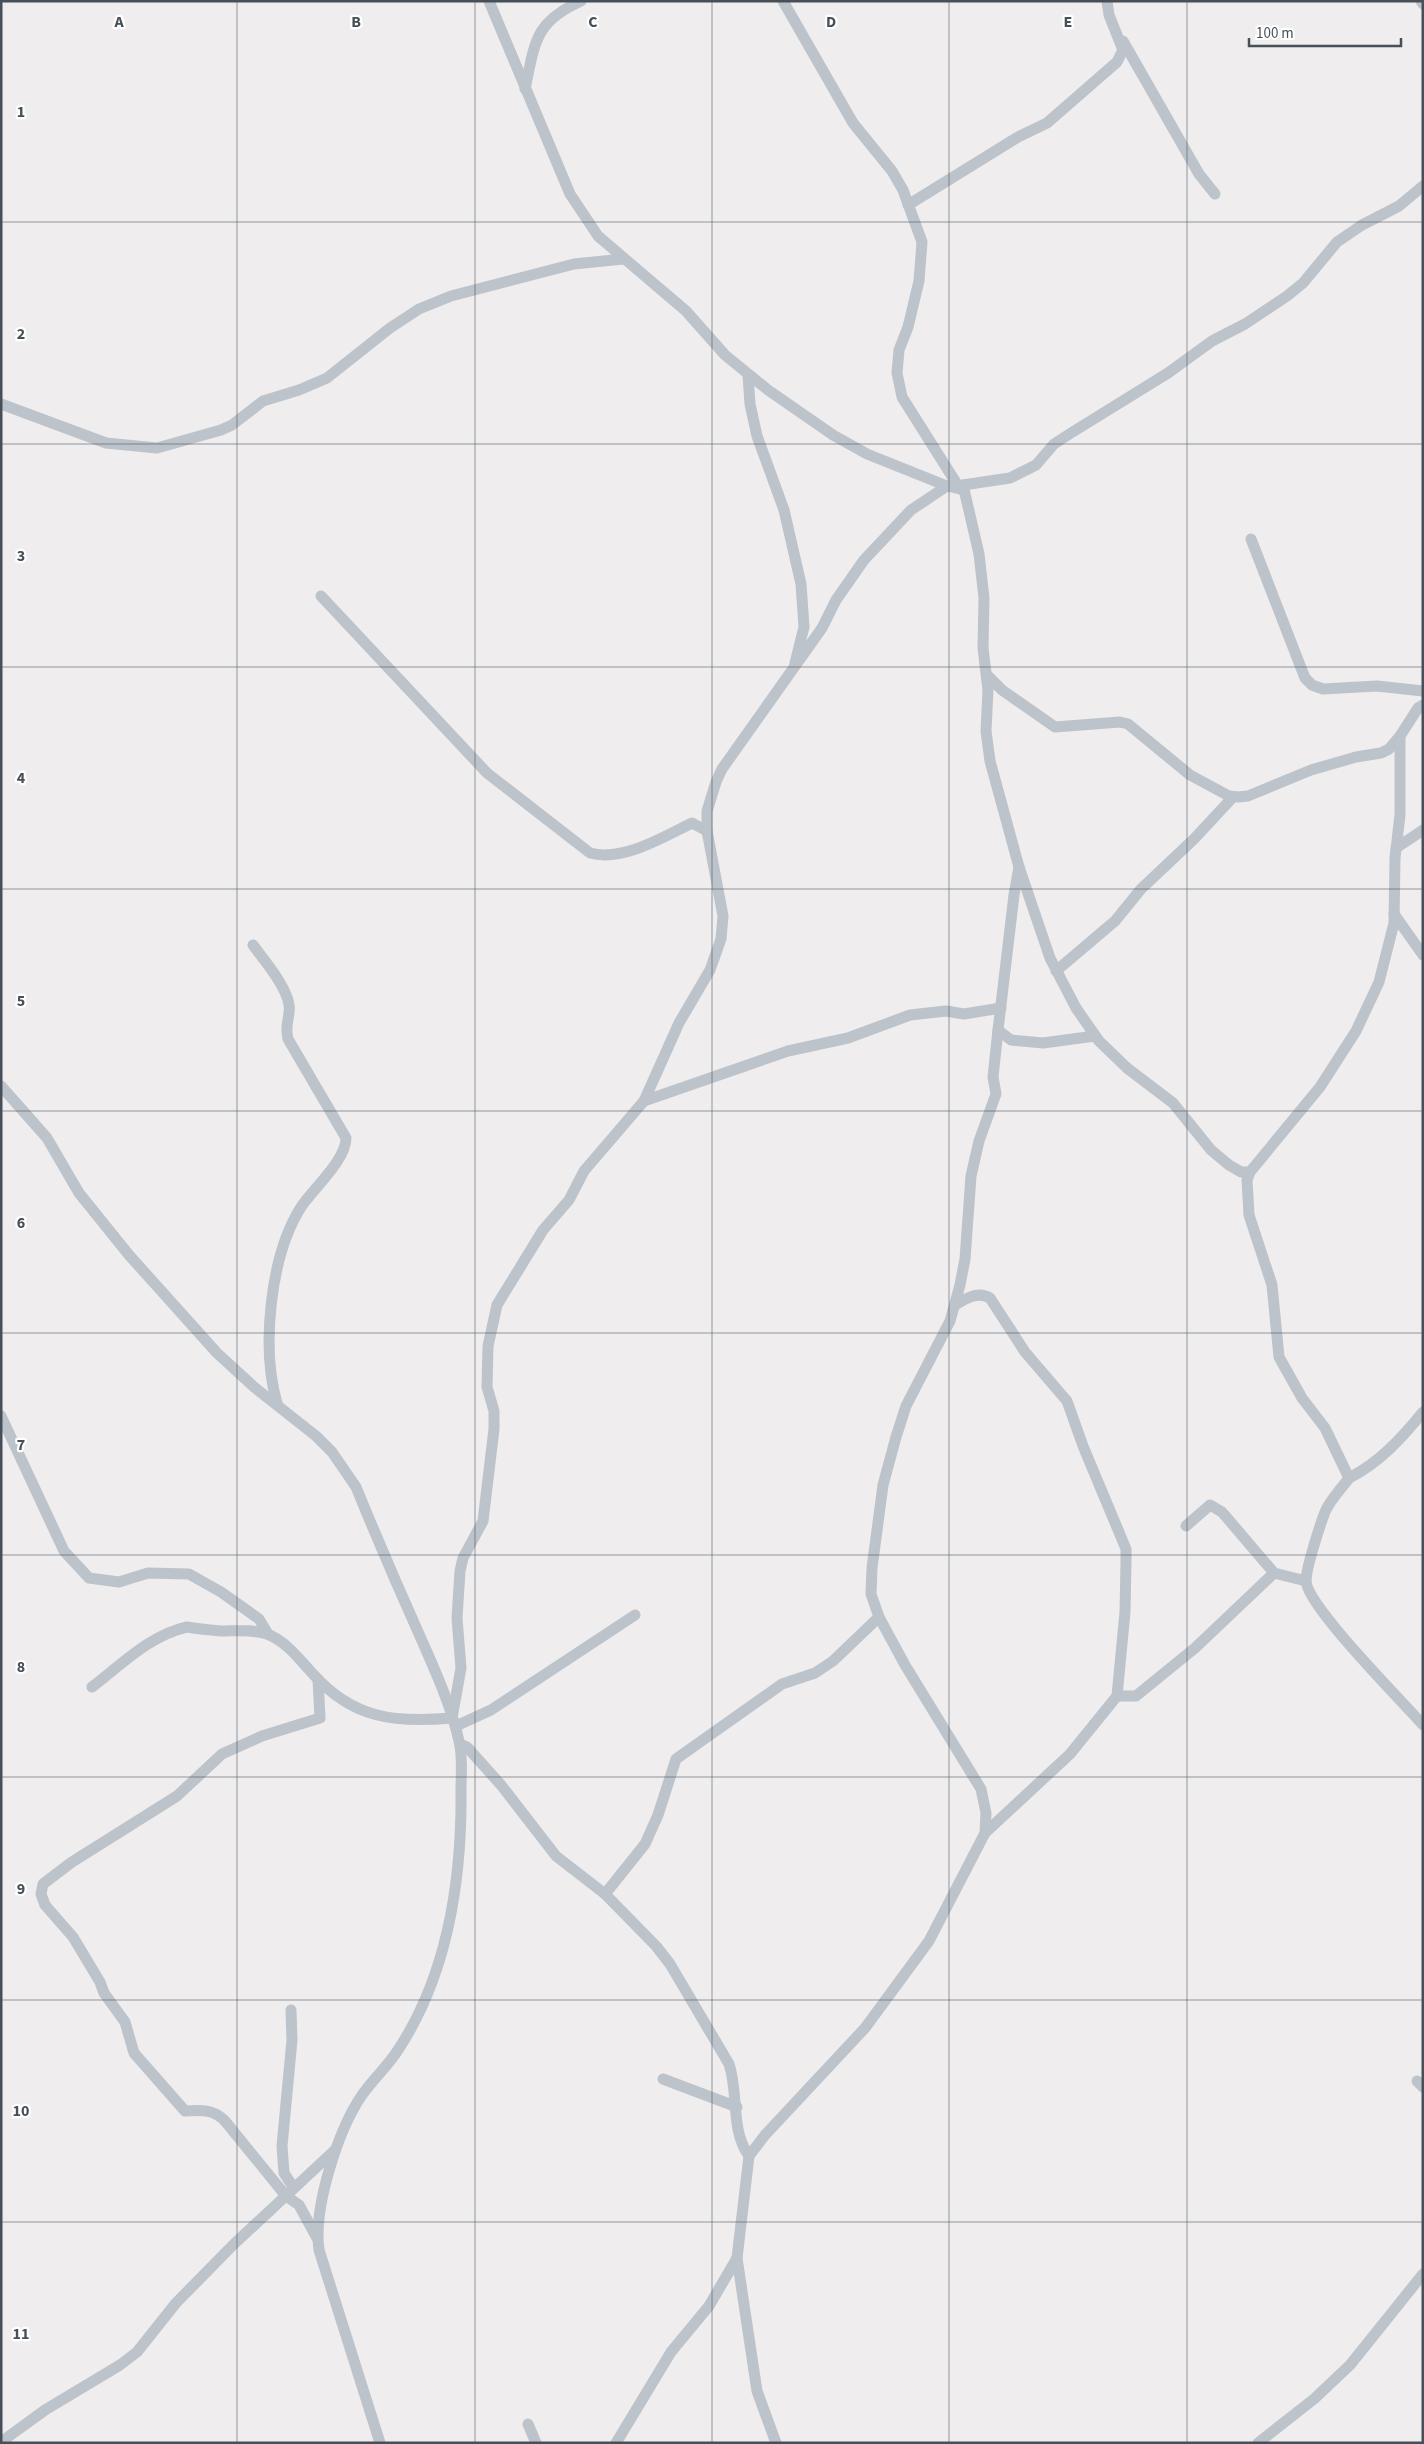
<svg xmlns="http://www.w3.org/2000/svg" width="1424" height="2444" viewBox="0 0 1424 2444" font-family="'Source Sans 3',sans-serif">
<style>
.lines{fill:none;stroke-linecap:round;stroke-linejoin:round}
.minor{stroke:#bcc3ca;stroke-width:11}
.grid{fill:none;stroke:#474f58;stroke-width:1;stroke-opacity:0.55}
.grid-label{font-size:16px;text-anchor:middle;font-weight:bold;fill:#474f58;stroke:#fff;stroke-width:4.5;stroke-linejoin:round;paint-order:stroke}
</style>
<rect width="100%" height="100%" fill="#efeded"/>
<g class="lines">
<!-- minor -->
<g class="minor">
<path d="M489,1L570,194L598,236L686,311L725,355L768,390L833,435L867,454L947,486"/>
<path d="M783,1L853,123L892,171L903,190L922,242L919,281L908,327L899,350L897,373L902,397L960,489"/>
<path d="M1421,1L1423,4"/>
<path d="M1123,41L1199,174L1215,194"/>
<path d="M525,89C535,43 534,22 581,1"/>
<path d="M908,205L1018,137L1047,123L1117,62L1123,50L1109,15L1107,1"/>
<path d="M748,375L750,404L757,436L784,510L801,584L804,627L795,663"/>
<path d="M1,404L106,443L157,448L221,430L232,425L263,401L299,390L327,378L390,328L419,309L451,296L574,264L623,259"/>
<path d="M963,485L979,554L984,598L983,648L988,690L986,731L990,761L1019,867L1050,958L1076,1008L1099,1041L1127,1068L1173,1103L1211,1150L1229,1165L1241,1172H1250"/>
<path d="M1251,539L1305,678L1312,685L1323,689L1377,686L1423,691"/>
<path d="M321,596L487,773L590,853C623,862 663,837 692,823L707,831"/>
<path d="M987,675L1002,690L1055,727L1120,722L1128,724L1190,775L1229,796L1238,797L1248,796L1311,770L1356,757L1381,753L1389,749L1400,736"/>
<path d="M1423,705L1418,708L1400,736V815L1395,858L1394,923L1379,982L1356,1031L1320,1087L1250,1172L1247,1180L1249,1215L1272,1285L1279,1357L1302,1398L1325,1428L1349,1478C1342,1488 1330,1500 1325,1512C1320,1525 1306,1568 1306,1581C1307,1606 1402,1701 1423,1725"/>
<path d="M1396,848L1423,830"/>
<path d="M1394,914L1423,955"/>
<path d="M253,945C264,960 287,987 289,1005C291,1017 284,1023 288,1039L346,1138C346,1160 314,1188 301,1207C270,1256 261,1348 277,1403"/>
<path d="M1056,971L1115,921L1141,889L1194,839L1233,797"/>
<path d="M998,1030L1011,1040L1043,1043L1095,1036"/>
<path d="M1,1086L47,1138L79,1193L129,1255L217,1353L254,1387L316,1436L332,1452L356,1487C376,1536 397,1585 419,1634C434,1668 451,1705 459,1741C463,1757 461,1775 461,1790C462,1879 448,1974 398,2050C388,2066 373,2079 362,2095C338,2130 313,2208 319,2250L380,2443"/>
<path d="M644,1101L788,1051L848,1038L910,1015L946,1011L964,1014L1001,1008"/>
<path d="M955,1305C967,1298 978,1291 990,1298L1025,1352L1067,1401L1083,1446L1121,1537L1126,1549V1562L1125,1612L1117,1696L1070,1754L985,1833"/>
<path d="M1,1416L64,1551L89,1578L119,1582L148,1573L189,1574L221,1592L259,1619L268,1634"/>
<path d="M1349,1478C1379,1463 1402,1438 1423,1412"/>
<path d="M1186,1526L1210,1505L1222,1512L1274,1573"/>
<path d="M92,1687C121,1665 150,1635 187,1627C199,1629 210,1630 221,1631C236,1631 253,1629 267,1634C286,1641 300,1660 313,1674C353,1719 395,1723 452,1718L461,1668L457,1618L460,1571L463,1558L483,1521L494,1429V1411L487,1387L488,1346L497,1305L543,1230L569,1200L584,1171L644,1101L679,1023L710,970L721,939L723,916L707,831V811L716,782L722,769L822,628L836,600L864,560L911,510L947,486L960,489L963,485L1010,478L1036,465L1054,444L1071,433L1168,373L1212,341L1245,324L1287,296L1303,283L1337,242L1362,225L1399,206L1423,186"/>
<path d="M1117,1696H1136L1195,1648L1274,1573L1306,1581"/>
<path d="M456,1726L491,1710L635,1615"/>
<path d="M460,1744L467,1747L501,1785L556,1856L605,1894L656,1946L670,1964L729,2064C739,2093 730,2130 749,2156"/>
<path d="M605,1894L645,1844L658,1815L676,1759L782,1684L815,1673L833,1661L879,1617"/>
<path d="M291,2010L292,2040L282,2146L284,2173L293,2187"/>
<path d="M663,2079L737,2107"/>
<path d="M1417,2081L1423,2087"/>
<path d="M317,2238L299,2205L286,2196L225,2121C213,2109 201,2110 185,2111L134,2053L125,2022L104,1993L100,1982L73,1937L45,1905L41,1894L43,1884L72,1862L177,1796L222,1754L262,1736L320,1718L318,1679"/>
<path d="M528,2424L536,2443"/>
<path d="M1,2442L45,2410L120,2365L137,2352L176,2303L233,2245L335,2150"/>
<path d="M616,2443L671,2352L709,2306L737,2258"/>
<path d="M776,2443L757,2391L737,2258L749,2156L765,2135L865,2028L929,1941L985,1833L986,1813L981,1789L905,1665L879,1617L871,1594L872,1568L883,1485L896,1437L906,1406L950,1321L960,1285L965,1259L971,1176L979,1141L996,1094L993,1077L998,1030L1014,895L1019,867"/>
<path d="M1258,2443L1314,2399L1350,2365L1423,2274"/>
</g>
</g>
<!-- grid -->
<path class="grid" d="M237,1V2443M475,1V2443M712,1V2443M949,1V2443M1187,1V2443M1,222H1423M1,444H1423M1,667H1423M1,889H1423M1,1111H1423M1,1333H1423M1,1555H1423M1,1777H1423M1,2000H1423M1,2222H1423"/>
<g class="grid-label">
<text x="119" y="27">A</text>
<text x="356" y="27">B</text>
<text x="593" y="27">C</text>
<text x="831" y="27">D</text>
<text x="1068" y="27">E</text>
<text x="21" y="117">1</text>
<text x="21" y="339">2</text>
<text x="21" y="561">3</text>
<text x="21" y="783">4</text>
<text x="21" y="1006">5</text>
<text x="21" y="1228">6</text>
<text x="21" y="1450">7</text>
<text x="21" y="1672">8</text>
<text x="21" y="1894">9</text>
<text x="21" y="2116">10</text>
<text x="21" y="2339">11</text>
</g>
<!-- border -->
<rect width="1424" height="2444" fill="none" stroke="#474f58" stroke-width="5"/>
<!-- scale -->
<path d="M1249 38v8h152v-8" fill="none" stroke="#474f58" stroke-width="2.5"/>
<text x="1256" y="38" font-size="15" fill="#474f58" stroke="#ffffff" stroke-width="4" paint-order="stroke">100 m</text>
</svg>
